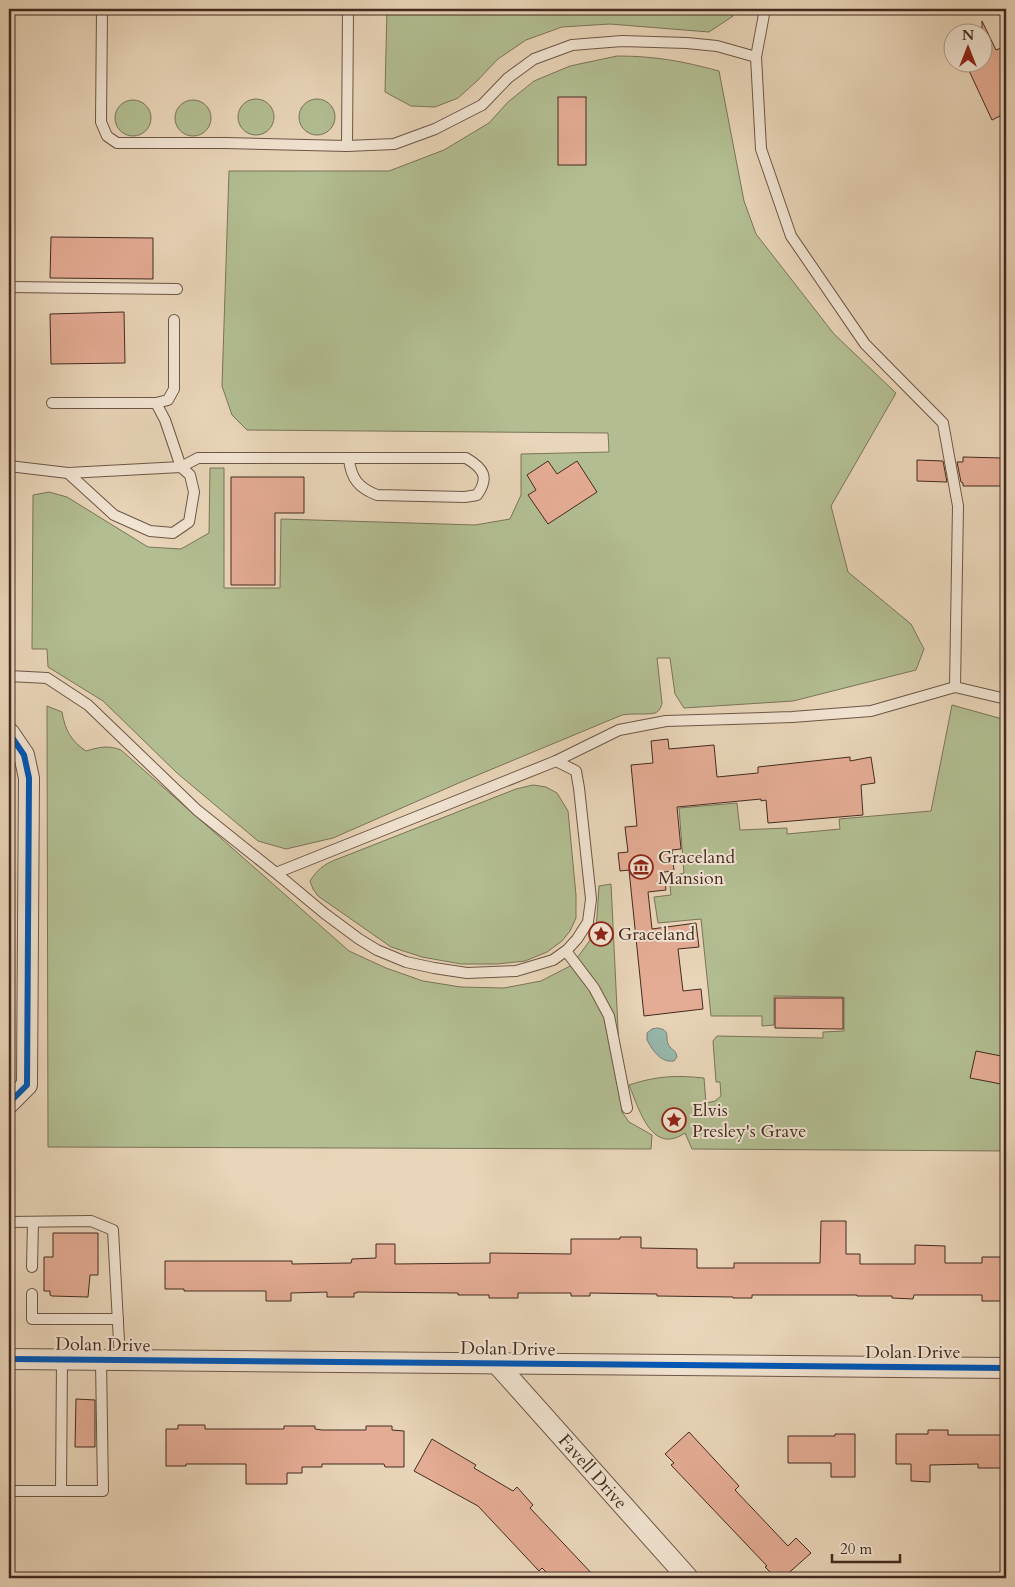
<svg xmlns="http://www.w3.org/2000/svg" width="1015" height="1587" viewBox="0 0 1015 1587" font-family="Cardo,serif">
<style>
.green{fill:#b2be92;stroke:#7b7459}
.water{fill:#97b9ae;stroke:#768075}
.building{fill:#e4ac94;stroke:#442b20}
.lines{fill:none;stroke-linecap:round;stroke-linejoin:round}
.lane-casing{stroke:#6d5646;stroke-width:12}
.street-casing{stroke:#6d5646;stroke-width:22}
.lane{stroke:#f1e4d2;stroke-width:10}
.street{stroke:#f1e4d2;stroke-width:20}
.cycleway-casing{stroke:#f1e4d2;stroke-width:9}
.cycleway{stroke:#0057b8;stroke-width:6}
.labels{text-anchor:middle;dominant-baseline:central;stroke-width:4;stroke-linejoin:round;paint-order:stroke}
.poi-label{font-size:18px;fill:#442b20;stroke:#f1e4d2;text-anchor:start}
.street-label{font-size:18px;fill:#442b20;stroke:#f1e4d2}
</style>
<rect width="100%" height="100%" fill="#e9d5b9"/>
<filter id="stains"><feTurbulence type="fractalNoise" baseFrequency=".004" numOctaves="4"/><feColorMatrix values="0 0 0 0 .2 0 0 0 0 .09 0 0 0 0 .02 0 0 0 .5 -.17"/></filter>
<radialGradient id="worn" r=".72"><stop offset=".6" stop-color="#630" stop-opacity="0"/><stop offset="1" stop-color="#630" stop-opacity=".3"/></radialGradient>
<!-- green -->
<g class="green">
<path d="M387,9H734L733,16L709,32L610,24L562,27L526,40L498,59L477,81L458,98L435,107L411,106L385,92Z"/>
<path d="M617,56C655,56 682,61 719,71L744,201L756,234L834,334L896,393L831,506L848,572L911,624L924,649L916,670L793,701L684,708L675,694L670,658H657L662,703C661,707 660,711 655,713C648,715 632,713 622,715L461,782L333,838L286,849L258,841L177,773L103,701L48,667L47,649H32L33,495L49,492L67,497L148,547L181,549L209,533L210,468H224V588H280L281,519L475,525L510,519L521,495V454L609,452L608,433L247,430L232,415L222,386L229,171H389L444,150L489,123L508,102L534,81L570,66Z"/>
<circle cx="256" cy="117" r="18"/>
<circle cx="317" cy="117" r="18"/>
<circle cx="193" cy="118" r="18"/>
<circle cx="133" cy="118" r="18"/>
<path d="M952,705L1006,720V1151L692,1149L685,1133C651,1156 639,1108 629,1085C656,1076 676,1075 704,1078L706,1103L715,1101L721,1096L720,1082H716L713,1041L717,1036L823,1038V1032L844,1031V997L774,996V1025L762,1026V1016H711L701,919L658,923L654,897L671,895L669,877L684,873L679,808L737,803L740,830L787,828V834L840,829L839,819L931,811Z"/>
<path d="M47,706L62,712C65,730 71,741 86,751C99,747 109,745 121,750L349,951L386,968L423,981L461,987L504,988L541,981L572,965L596,932L599,886L611,884L622,1112L629,1122L652,1135L651,1149L48,1147Z"/>
<path d="M533,785L546,787L557,793L568,811L576,895V918L570,931L562,941L547,952L525,961L497,964H461L422,957L391,947L318,896L313,889L310,881C317,870 323,865 335,860L516,789Z"/>
</g>
<!-- water -->
<path class="water" d="M657,1028C673,1030 663,1039 670,1047C674,1051 676,1051 677,1057L674,1061C661,1063 653,1051 647,1040V1033L652,1029Z"/>
<!-- building -->
<g class="building">
<path d="M982,21L996,50L1001,48L1006,58V113L992,120L965,62H982Z"/>
<rect x="558" y="97" width="28" height="68"/>
<path d="M51,237L153,238V279L50,278Z"/>
<path d="M124,312L125,363L51,364L50,314Z"/>
<path d="M963,457L1002,458V486H963V483L961,482L957,462H963Z"/>
<path d="M917,460L943,461L947,482L917,481Z"/>
<path d="M548,461L557,474L577,461L597,492L548,524L528,495L536,490L527,475Z"/>
<path d="M231,477H304V513H275V585H231Z"/>
<path d="M668,739L669,749L714,745L717,777L758,773V767L850,757V761L871,757L875,783L861,785L863,815L768,823L766,800L761,801V799L677,807L681,849L672,850L674,871L664,872L666,890L648,892L652,929L696,923L699,947L678,949L683,991L701,989L703,1009L644,1016L629,870L620,871L618,853L628,852L625,827L637,826L631,765L653,763L651,741Z"/>
<path d="M775,998H843V1029L775,1028Z"/>
<path d="M976,1051L1006,1057L1001,1084L970,1078Z"/>
<path d="M821,1221H846V1254H860V1264H915V1245L945,1246V1263H982V1257H1006V1301H982V1295H914L913,1299L892,1298V1296H857V1295H752V1298H733V1297L657,1296V1294L590,1293V1296H571V1293H518V1298H489V1295H458V1293L357,1292V1293H354V1297H327V1292L291,1293V1301H266V1291H184V1289H165V1261H292V1264L351,1263L352,1259L376,1258V1244H395V1264L490,1263V1253L571,1254V1239H620V1237H641V1248L697,1249V1268H734V1263H820Z"/>
<path d="M53,1233H98V1275H90L88,1297L52,1296L50,1295V1291H44V1257H53Z"/>
<path d="M76,1399L95,1400V1447H75Z"/>
<path d="M178,1425H205V1429H284V1426H315V1429L322,1430H366V1426H392V1430L404,1431V1467H385L384,1464H322V1467H302V1473H287V1484H246V1464H186V1466H166V1429H178Z"/>
<path d="M928,1430H948V1435H1006V1468H978V1464L930,1465V1482L911,1481V1464H896V1434H928Z"/>
<path d="M689,1432L739,1486L735,1490L788,1546L796,1538L811,1553L783,1578H776L765,1567L767,1566L671,1465L674,1463L665,1454Z"/>
<path d="M835,1434H855V1477H831V1463H788V1436H835Z"/>
<path d="M432,1439L476,1465L474,1468L513,1491L517,1487L533,1505L530,1508L596,1578H552L542,1568L539,1571L478,1506L414,1471Z"/>
</g>
<g class="lines">
<!-- lane casing -->
<g class="lane-casing">
<g id="lane">
<path d="M102,9L101,122L107,136L117,143H225L347,146L348,9"/>
<path d="M765,9L756,57L761,149L791,236L865,344L943,423L958,506L955,687"/>
<path d="M347,146L394,144L435,129L482,105L508,78L534,59L572,45L622,41L687,43L717,46L756,57"/>
<path d="M9,287L177,289"/>
<path d="M52,403H156L165,420L181,467L190,475L194,492L189,522L173,533L150,531L114,515L68,473"/>
<path d="M156,403L168,400L174,389V320"/>
<path d="M9,466L68,473L181,467L198,458H466C483,468 490,477 477,495L465,497L377,495C359,488 351,479 349,459"/>
<path d="M9,676L47,678L88,705L197,810L276,873L324,913L359,939L377,950L406,962L434,968L467,973L516,971L553,960L567,950L577,939L588,922L591,899L579,788L576,771L556,761L276,873"/>
<path d="M556,761L619,730L666,721L792,717L871,711L955,687L1006,699"/>
<path d="M566,951L594,988L609,1016L627,1108"/>
<path d="M9,1222L91,1221L113,1230L120,1360"/>
<path d="M32,1267L33,1222"/>
<path d="M32,1294V1319H118"/>
<path d="M9,1491H103L101,1360"/>
<path d="M61,1491L62,1359"/>
</g>
</g>
<!-- street casing -->
<g class="street-casing">
<g id="street">
<path d="M9,733L24,755L29,778L27,1085L9,1103"/>
<path d="M9,1359L1006,1368"/>
<path id="s1" d="M497,1364L688,1578"/>
</g>
</g>
<!-- lane -->
<use href="#lane" class="lane"/>
<!-- street -->
<use href="#street" class="street"/>
<!-- cycleway casing -->
<g class="cycleway-casing">
<g id="cycleway">
<path d="M9,733L24,755L29,778L27,1085L9,1103"/>
<path d="M9,1359L1006,1368"/>
</g>
</g>
<!-- cycleway -->
<use href="#cycleway" class="cycleway"/>
</g>
<!-- icons -->
<defs>
<g id="museum-ring" transform="scale(1.25)"><circle r="9.5" fill="#f1e4d2" stroke="#8f2418" stroke-width="1.5"/><path d="M0-6L6-3V-2H-6V-3ZM-5-1h2V3h-2ZM-1-1h2V3h-2ZM3-1h2V3H3ZM-6 4H6V6H-6Z" fill="#8f2418"/></g>
<g id="sight-ring" transform="scale(1.25)"><circle r="9.5" fill="#f1e4d2" stroke="#8f2418" stroke-width="1.5"/><path d="M0-6L1.8-2.2L6-1.7L2.9 1.2L3.7 5.4L0 3.3L-3.7 5.4L-2.9 1.2L-6-1.7L-1.8-2.2Z" fill="#8f2418"/></g>
</defs>
<g fill-rule="evenodd">
<use href="#museum-ring" x="641" y="867"/>
<use href="#sight-ring" x="601" y="934"/>
<use href="#sight-ring" x="674" y="1120"/>
</g>
<g class="labels">
<!-- poi labels -->
<g class="poi-label">
<text x="658" y="857">Graceland<tspan x="658" dy="21">Mansion</tspan></text>
<text x="618" y="934">Graceland</text>
<text x="692" y="1110">Elvis<tspan x="692" dy="21">Presley's Grave</tspan></text>
</g>
<!-- street labels -->
<g class="street-label">
<text transform="translate(103 1345) rotate(1)">Dolan Drive</text>
<text transform="translate(508 1349) rotate(1)">Dolan Drive</text>
<text x="913" y="1352">Dolan Drive</text>
<text stroke="none"><textPath href="#s1" startOffset="144">Favell Drive</textPath></text>
</g>
</g>
<!-- margin -->
<rect width="1015" height="1587" fill="none" stroke="#e9d5b9" stroke-width="30"/>
<rect x="10" y="10" width="995" height="1567" fill="none" stroke="#442b20" stroke-width="2.5"/>
<rect x="15" y="15" width="985" height="1557" fill="none" stroke="#442b20"/>
<!-- north arrow -->
<g transform="translate(968 48)"><circle r="24" fill="#f1e4d2" stroke="#ac9a8b"/>
<path d="M0-4L9 19L0 12L-9 19Z" fill="#8f2418"/>
<text y="-8" font-size="14" font-weight="bold" text-anchor="middle" fill="#442b20">N</text>
</g>
<!-- scale -->
<path d="M832 1554v8h68v-8" fill="none" stroke="#442b20" stroke-width="2.5"/>
<text x="840" y="1554" font-size="15" fill="#442b20" stroke="#f1e4d2" stroke-width="4" paint-order="stroke">20 m</text>
<rect width="100%" height="100%" filter="url(#stains)"/>
<rect width="100%" height="100%" fill="url(#worn)"/>
</svg>
